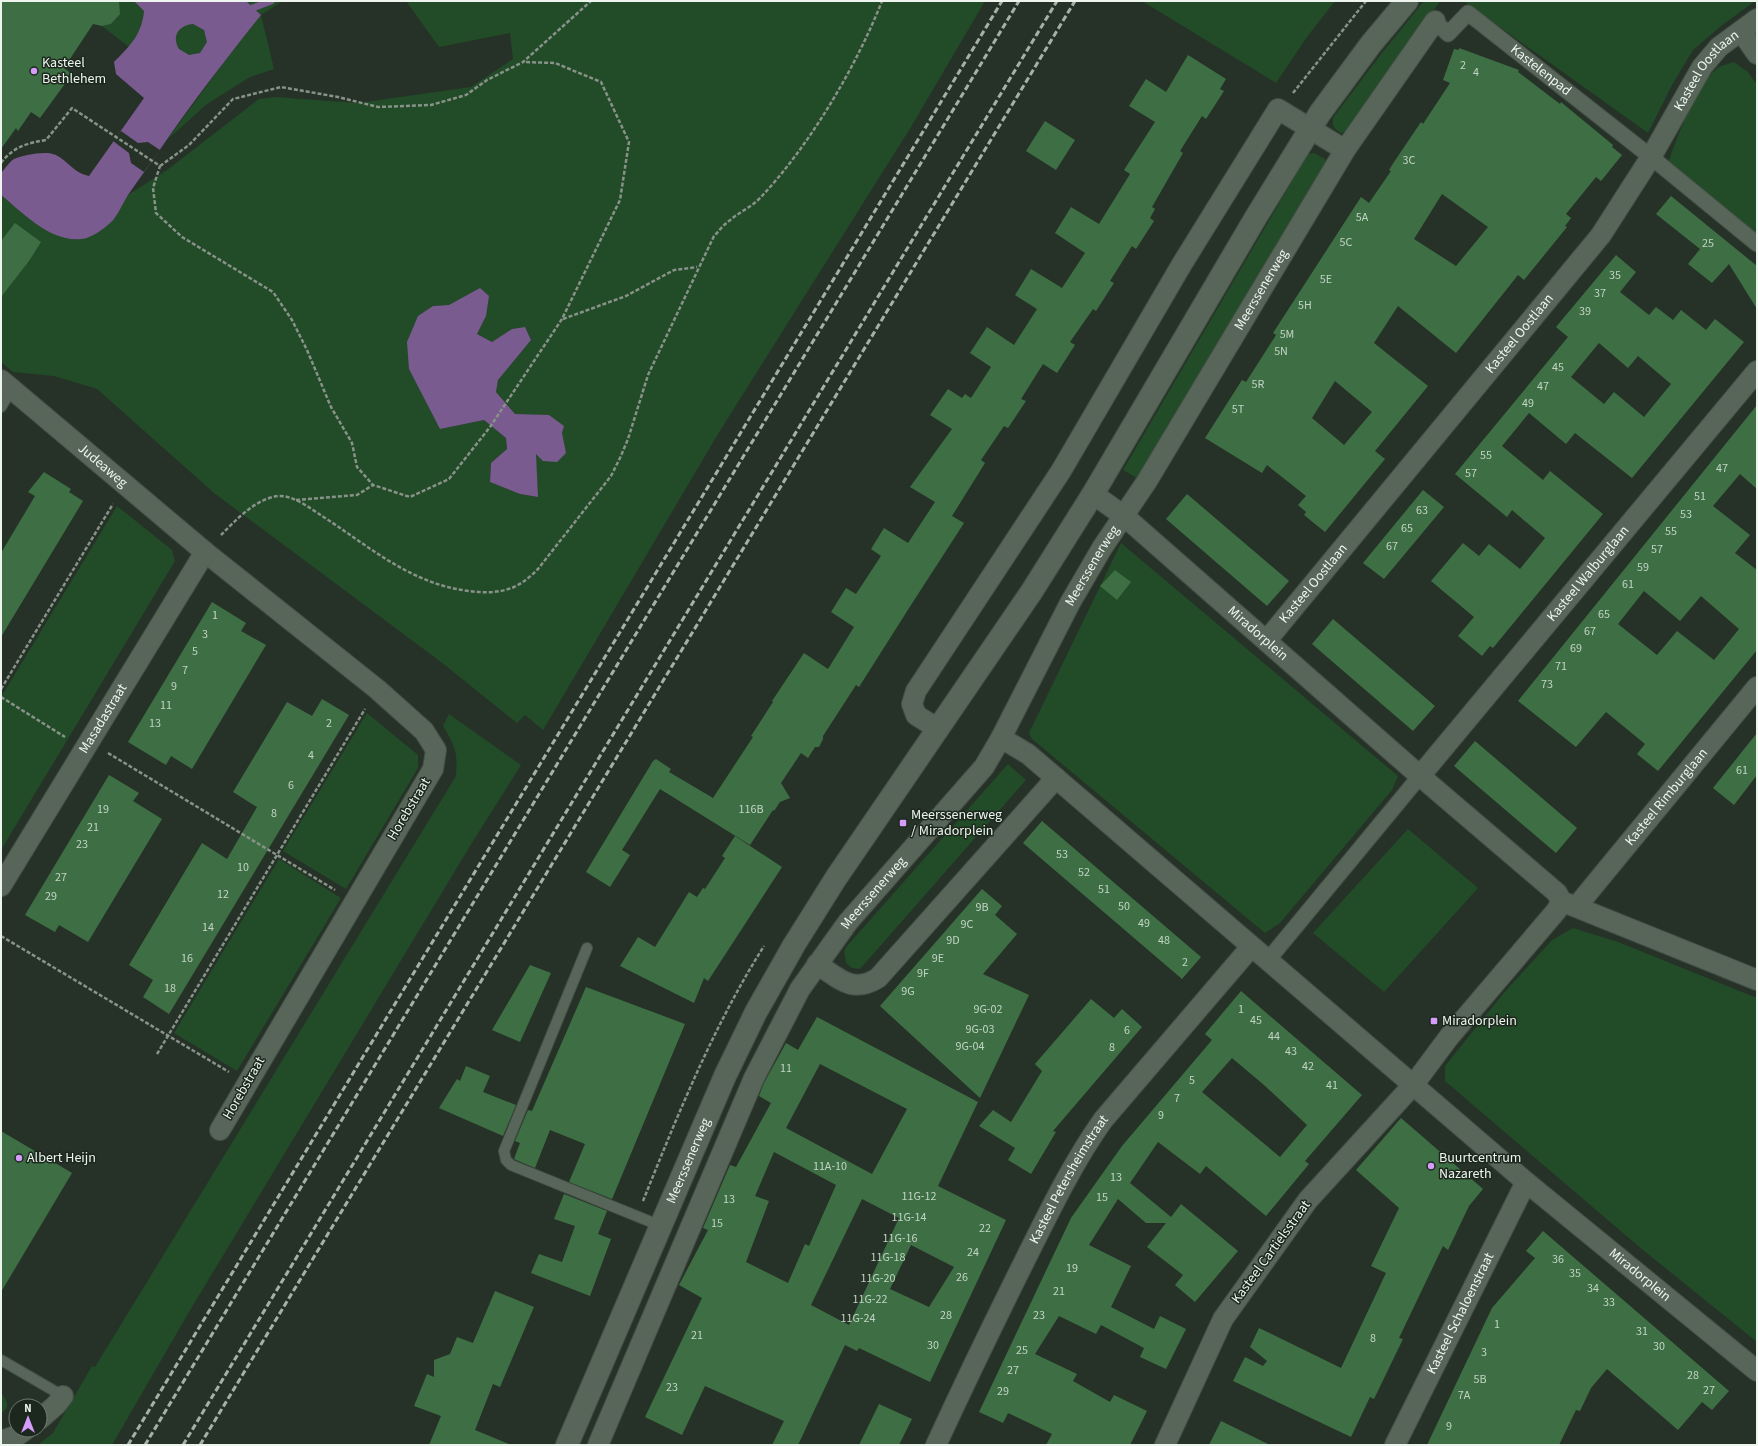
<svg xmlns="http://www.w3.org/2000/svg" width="1758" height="1446" viewBox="0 0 1758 1446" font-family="'Source Sans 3',sans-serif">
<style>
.green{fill:#224b28;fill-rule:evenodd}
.water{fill:#7a5b8f;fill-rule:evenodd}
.pier{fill:#263227}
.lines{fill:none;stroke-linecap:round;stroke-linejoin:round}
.stream{stroke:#7a5b8f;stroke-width:7}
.building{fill:#3e6f44;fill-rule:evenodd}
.service-casing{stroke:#444f45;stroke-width:12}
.pedestrian-casing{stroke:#444f45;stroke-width:17}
.minor-casing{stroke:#444f45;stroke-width:22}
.tertiary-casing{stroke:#444f45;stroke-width:24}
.path{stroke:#889289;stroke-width:2.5;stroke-dasharray:4 2;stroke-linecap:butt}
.service{stroke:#586559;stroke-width:10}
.pedestrian{stroke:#586559;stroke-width:15}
.minor{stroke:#586559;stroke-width:20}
.tertiary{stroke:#586559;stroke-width:22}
.rail{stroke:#a7b0a8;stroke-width:3;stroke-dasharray:6 3;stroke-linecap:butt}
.poi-dot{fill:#d59cfb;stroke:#1c281d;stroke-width:1.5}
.labels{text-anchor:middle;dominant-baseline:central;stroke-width:3;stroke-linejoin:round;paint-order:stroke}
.number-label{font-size:12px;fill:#c1d4c4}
.poi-label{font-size:14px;fill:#edf5ee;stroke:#1c281d;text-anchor:start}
.street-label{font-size:14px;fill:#edf5ee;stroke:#1c281d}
</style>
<rect width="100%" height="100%" fill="#263227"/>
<!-- green -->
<g class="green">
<path d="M117,1H134L144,11L143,26L129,47L102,26L111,24L119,15V6Z"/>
<path d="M246,1H283L261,15L274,69L250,77L207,104L167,140L224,62L261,15Z"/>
<path d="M406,1H985L911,127L718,434L543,730L525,715L517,723L441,662L214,493L97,389L54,376L13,372L1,362V195L28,218L114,219L128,195L167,170L259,99L275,97L358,103L471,87L513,59L510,33L439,47ZM449,305L486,316L477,334L492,342L512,329L525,327L531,340L498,380L496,392L515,414L535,454L538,497L520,494L490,482L491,463L507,449L506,438L484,420L440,429L433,306Z"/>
<path d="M1142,1H1335L1307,37L1276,83Z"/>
<path d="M1424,1H1440L1349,131L1341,133C1334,129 1332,126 1333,118L1378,58Z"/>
<path d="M1466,1H1755L1721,26L1693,50L1672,85L1648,133L1465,2Z"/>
<circle cx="191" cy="40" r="16"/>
<path d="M1734,62L1748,72L1757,85V237L1668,164C1675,141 1698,80 1719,67C1723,65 1729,64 1734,62Z"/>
<path d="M1314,153L1325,159L1327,165L1137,478L1123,470L1308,154Z"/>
<path d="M117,506L172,550L175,561L1,850V697Z"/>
<path d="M1121,543L1398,776L1392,790L1280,923L1265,933L1032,739L1029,733Z"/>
<path d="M367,713L418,755V768L346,889L283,851Z"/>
<path d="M449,714L521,765L470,846L189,1312L112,1445H38L53,1433L92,1366L95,1367L456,776C458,752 455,746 443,726Z"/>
<path d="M1008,764L1026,780L860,969L852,968L846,963L844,951L847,946Z"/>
<path d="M1408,829L1478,888L1384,992L1313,933Z"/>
<path d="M279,859L341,898L237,1071L174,1033Z"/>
<path d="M1573,928L1618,942L1757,998V1342L1643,1250L1445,1081V1066L1502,995L1552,940Z"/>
<path d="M1,1393C7,1400 11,1408 1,1413Z"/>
</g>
<!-- water -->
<g class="water">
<path d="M134,1H246L261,15C226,59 191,104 159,151C149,166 138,180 128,195C123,203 119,212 114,219C108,226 91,239 81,239C50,242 23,213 1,195V173C5,169 9,162 14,159C22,155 47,150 56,155C69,162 74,173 89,176L144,98L116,74L114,62C130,46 142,34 144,11ZM193,24L204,30L207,42L200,53L189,55L179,49C171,36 179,25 193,24Z"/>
<path d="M480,288L489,296L486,316L477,334L492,342L512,329L525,327L531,340L498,380L496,392L515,414L549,415L564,426L562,433L566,453L557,462L543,461L536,454L538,497L520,494L490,482L491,463L507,449L506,438L484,420L440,429L409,369L407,342L418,316L433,306L449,305Z"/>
</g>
<!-- pier -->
<path class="pier" d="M121,131L138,143L148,142L160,150L144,172L131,163L129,153L113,141Z"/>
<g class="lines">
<!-- stream -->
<path class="stream" d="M245,11L271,1"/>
</g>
<!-- building -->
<g class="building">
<path d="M1,1H119L120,14L111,24L102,26L93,24L64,68L72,74L40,118L31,112L18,131L16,128L1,149Z"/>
<path d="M1459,48L1519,70L1518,72L1560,104L1561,102L1573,112L1613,145L1612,147L1622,155L1601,181L1596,177L1566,214L1571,218L1565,226L1567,227L1524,280L1518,275L1456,353L1398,306L1374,343L1428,386L1375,451L1385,459L1325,532L1304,515L1306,512L1298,505L1306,496L1267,465L1262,473L1205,438L1242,380L1246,382L1276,335L1273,333L1361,197L1369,203L1391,171L1389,170L1394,162L1421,122L1423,124L1450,83L1443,80L1454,49L1459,50ZM1442,194L1488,227L1456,266L1414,239ZM1335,381L1372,412L1344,445L1312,418Z"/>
<path d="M1188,55L1226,79L1220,89L1224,91L1206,119L1202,116L1180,151L1183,153L1152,207L1155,209L1150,218L1154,221L1136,249L1132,246L1110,281L1114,283L1096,311L1093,309L1070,342L1075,345L1057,373L1043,364L1021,399L1026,401L1008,428L1004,426L981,460L985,463L952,516L964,523L911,605L859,687L856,685L823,736V739L819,747H815L808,758L801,753L781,783L790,798L780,802L774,811L773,810L750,845L660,789L622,850L630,855L610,887L586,872L653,761L656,759L671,769L669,772L713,798L753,737L751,736L773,702L772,701L804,653L828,669L854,627L831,612L846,588L856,594L881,556L871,549L884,528L908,543L935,502L910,487L952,429L930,415L948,389L962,398L965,394L971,398L991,367L970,353L987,327L1014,345L1037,309L1015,295L1031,269L1062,288L1085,253L1055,233L1071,207L1099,224L1130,174L1124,170L1155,122L1129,106L1146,79L1166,92Z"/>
<path d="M1045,121L1075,140L1056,170L1026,151Z"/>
<path d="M1671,196L1757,266V309L1729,264L1712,283L1688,264L1700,249L1656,214Z"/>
<path d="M15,223L41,242L29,261L1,297V241Z"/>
<path d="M1616,255L1636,272L1620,292L1649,315L1656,307L1673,320L1681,310L1706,330L1715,319L1744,342L1632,478L1575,433L1566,444L1529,413L1502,446L1543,480L1550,471L1603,514L1493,648L1490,646L1482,656L1458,636L1474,617L1431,581L1463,543L1479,556L1489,544L1520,569L1545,538L1512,510L1507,517L1455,474L1568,337L1556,327ZM1599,343L1628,368L1638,356L1671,384L1644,417L1614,392L1604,404L1571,377Z"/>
<path d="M1757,405V489L1740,474L1713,506L1750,535L1735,553L1757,570V650L1658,771L1637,754L1645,744L1606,712L1576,747L1518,701ZM1644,591L1680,621L1701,596L1739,629L1714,660L1677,631L1657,655L1618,624Z"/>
<path d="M44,472L71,489L69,492L83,501L1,637V553L35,496L28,492Z"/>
<path d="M1423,490L1444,507L1384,579L1363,563Z"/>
<path d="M1187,494L1289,581L1267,606L1166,519Z"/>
<path d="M1115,570L1131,582L1117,600L1100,586Z"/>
<path d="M212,602L246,623L241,631L266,645L192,769L171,756L166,765L128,742Z"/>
<path d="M1333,619L1435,706L1413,731L1312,644Z"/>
<path d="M322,699L349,715L169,1014L143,997L153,980L129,965L202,843L227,859L257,807L233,792L287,702L312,716Z"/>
<path d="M1757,733V775L1734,805L1713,788Z"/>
<path d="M1475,741L1577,828L1556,853L1454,766Z"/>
<path d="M109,775L139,793L133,801L162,819L88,942L59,925L55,932L25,915Z"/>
<path d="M1042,821L1201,957L1182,979L1023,843Z"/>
<path d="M735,836L782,867L708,981L704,978L694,1003L620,966L638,937L655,947L689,892L697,897L703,888L705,889L725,858L722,856Z"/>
<path d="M982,889L1002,906L995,915L1017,934L983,974L1029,995L980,1098L880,1006Z"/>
<path d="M530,965L551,973L520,1042L492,1030Z"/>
<path d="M586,987L685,1024L612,1199L569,1182L585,1144L550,1130L535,1168L514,1159L520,1143L515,1141L528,1110L532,1111Z"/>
<path d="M1241,991L1362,1095L1305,1161L1309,1164L1266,1216L1206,1166L1200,1174L1158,1142L1130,1183L1171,1217L1181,1204L1238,1251L1195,1302L1175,1285L1183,1275L1147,1247L1166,1223H1146L1118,1199L1089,1245L1131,1266L1111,1307L1154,1329L1160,1316L1186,1329L1166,1369L1140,1357L1144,1348L1101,1325L1096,1334L1059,1316L1035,1354L1077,1374L1073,1381L1110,1402L1114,1395L1147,1411L1130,1445H1046L1052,1434L1008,1413L1003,1423L979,1412L1071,1218L1122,1146L1212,1040L1205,1034ZM1232,1058L1264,1085L1307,1125L1280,1157L1202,1092Z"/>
<path d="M1091,999L1114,1018L1122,1009L1142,1027L1053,1131L1056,1132L1031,1174L1008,1160L1015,1148L979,1126L993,1110L1011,1122L1042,1071L1035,1064Z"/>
<path d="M817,1017L978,1102L938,1186L1006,1220L930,1382L859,1348L857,1351L845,1345L798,1445H772L784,1421L705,1386L682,1435L645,1417L702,1298L679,1285L708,1230L703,1228L730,1165L736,1167L771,1103L759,1096L764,1083L786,1043L798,1050ZM820,1064L907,1109L872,1174L786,1128ZM774,1152L836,1185L809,1246L805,1244L788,1283L746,1262L769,1201L755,1196ZM862,1199L899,1218L849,1325L811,1305ZM911,1245L954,1267L929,1307L890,1289Z"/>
<path d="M466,1066L490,1076L483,1092L516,1105L503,1136L439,1108L457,1079L460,1081Z"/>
<path d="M1401,1118L1483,1189L1469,1206L1448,1250L1443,1246L1399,1338L1403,1339L1374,1399L1370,1397L1351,1437L1233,1381L1245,1357L1263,1366L1267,1361L1250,1347L1259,1328L1341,1368L1386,1273L1371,1266L1399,1208L1356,1170Z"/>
<path d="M1,1131L72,1173L1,1292Z"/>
<path d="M564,1194L607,1211L598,1234L611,1239L590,1296L531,1273L539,1254L562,1262L575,1226L554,1219Z"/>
<path d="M1543,1231L1729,1391L1712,1410L1702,1402L1678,1430L1607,1369L1591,1388L1580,1411L1576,1410L1559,1445H1427L1492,1308L1535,1258L1526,1251Z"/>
<path d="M495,1291L534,1307L500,1387L493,1384L475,1430L511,1445H429L441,1416L414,1406L427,1374L434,1377V1360L450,1354L457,1337L473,1343Z"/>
<path d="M879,1404L912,1419L899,1445H859Z"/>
<path d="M1221,1421L1270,1445H1209Z"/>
</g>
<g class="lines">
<!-- service casing -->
<g class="service-casing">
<g id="service">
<path d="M1,407L12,389"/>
<path d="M587,948L504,1151L506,1160L511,1165L661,1226"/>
<path d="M1,1360L63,1396"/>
</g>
</g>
<!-- pedestrian casing -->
<g class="pedestrian-casing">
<g id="pedestrian">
<path id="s1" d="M1435,21L1448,34L1468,13L1651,157L1757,244"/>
<path d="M1268,960L1420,776"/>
</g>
</g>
<!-- minor casing -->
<g class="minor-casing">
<g id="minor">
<path d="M1741,31L1757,54"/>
<path id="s2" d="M1,380L205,552L377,689L424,731L436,750L433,769L220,1130"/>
<path id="s3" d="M1093,494L1124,516L1420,776L1557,893L1561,901L1557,910L1449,1037L1414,1084L1308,1200L1223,1319L1165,1445"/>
<path id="s4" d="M1267,640L1601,235L1651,157L1702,67L1719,47L1757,19"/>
<path d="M938,729L916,715L912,704L916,691L1061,471L1182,264L1278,109L1345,150"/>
<path id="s5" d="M1001,738L1028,754L1526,1182L1757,1371"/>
<path id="s6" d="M1420,776L1757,371"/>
<path id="s7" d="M1,886L205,552"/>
<path d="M1566,903L1757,980"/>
<path id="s8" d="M1577,906L1757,687"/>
<path d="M817,964C840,979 852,994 878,978L1056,778"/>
<path d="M40,1419L56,1405L63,1396"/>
<path d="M1,1441L18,1435L25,1430"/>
<path id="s9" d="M598,1445L754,1078L800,989L848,922L984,767L1001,738L1070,603L1102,548L1147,481L1345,150L1435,21"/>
<path id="s10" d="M936,1445C966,1380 997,1316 1029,1252C1052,1206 1074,1161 1103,1120L1251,947"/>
<path id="s11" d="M1395,1445L1526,1182"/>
</g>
</g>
<!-- tertiary casing -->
<g class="tertiary-casing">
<g id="tertiary">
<path id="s12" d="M567,1445L725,1076L756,1012L794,945L836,878L1032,591L1093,494L1256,217L1320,113L1371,44L1407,1"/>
</g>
</g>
<!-- path -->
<g class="path">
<path d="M1293,93L1366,1"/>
<path d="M1,163C13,147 27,143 46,140L72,108L160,166L153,188L156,213L182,237L273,292L292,320L307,350L331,407L352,443L357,467L373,485L410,497L449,479L490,427L562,319L620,200L629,142L601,82L555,63L523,62"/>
<path d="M160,166L189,145L233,99L281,87L338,97L378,107L431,105L466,95L487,80L523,62L591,1"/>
<path d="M563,319L626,296L674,270L697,267"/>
<path d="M296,500L357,495L373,485"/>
<path d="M221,535C236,520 255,499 278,496C293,495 310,508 322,516C369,546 410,584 469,591C484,593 500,593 514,587C523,583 531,576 538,569L611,476L620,458L628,439L648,375L714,236C719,231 723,225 729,221C739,212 752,207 761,197C810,145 856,67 882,1"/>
<path d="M1,689L113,504"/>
<path d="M1,697L65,737"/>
<path d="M108,753L335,890"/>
<path d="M1,936L229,1072"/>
<path d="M157,1054L365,709"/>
<path d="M643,1201C678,1114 714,1025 764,946"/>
</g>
<!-- service -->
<use href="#service" class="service"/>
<!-- pedestrian -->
<use href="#pedestrian" class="pedestrian"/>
<!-- minor -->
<use href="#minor" class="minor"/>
<!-- tertiary -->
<use href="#tertiary" class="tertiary"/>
<!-- rail -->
<g class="rail">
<path d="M128,1445L1002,1"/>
<path d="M145,1445L1019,1"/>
<path d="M183,1445L1057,1"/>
<path d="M200,1445L1075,1"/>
</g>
</g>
<!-- markers -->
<g class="poi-dot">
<circle cx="34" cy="71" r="4"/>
<rect x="899" y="819" width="8" height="8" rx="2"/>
<rect x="1430" y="1017" width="8" height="8" rx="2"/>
<circle cx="19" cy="1158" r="4"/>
<circle cx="1431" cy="1166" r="4"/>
</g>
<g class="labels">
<!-- number labels -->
<g class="number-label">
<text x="1463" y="65">2</text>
<text x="1476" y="72">4</text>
<text x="1409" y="160">3C</text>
<text x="1362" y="217">5A</text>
<text x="1346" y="242">5C</text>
<text x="1708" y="243">25</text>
<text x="1615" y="275">35</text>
<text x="1326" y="279">5E</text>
<text x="1600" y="293">37</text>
<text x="1305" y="305">5H</text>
<text x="1585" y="311">39</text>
<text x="1287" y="334">5M</text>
<text x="1281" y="351">5N</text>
<text x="1558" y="367">45</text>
<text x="1258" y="384">5R</text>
<text x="1543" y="386">47</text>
<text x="1528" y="403">49</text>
<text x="1238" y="409">5T</text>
<text x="1486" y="455">55</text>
<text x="1722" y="468">47</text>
<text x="1471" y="473">57</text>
<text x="1700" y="496">51</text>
<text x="1422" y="510">63</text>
<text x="1686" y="514">53</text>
<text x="1407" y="528">65</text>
<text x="1671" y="531">55</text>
<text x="1392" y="546">67</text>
<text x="1657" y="549">57</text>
<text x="1643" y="567">59</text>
<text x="1628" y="584">61</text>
<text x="1604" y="614">65</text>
<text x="215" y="615">1</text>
<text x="1590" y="631">67</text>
<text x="205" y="634">3</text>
<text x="1576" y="648">69</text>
<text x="195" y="651">5</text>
<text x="1561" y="666">71</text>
<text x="185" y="670">7</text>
<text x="1547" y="684">73</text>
<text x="174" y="686">9</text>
<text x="166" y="705">11</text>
<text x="155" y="723">13</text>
<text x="329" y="723">2</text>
<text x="311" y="755">4</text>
<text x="1742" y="770">61</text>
<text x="291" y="785">6</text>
<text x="103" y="809">19</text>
<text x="751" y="809">116B</text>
<text x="274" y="813">8</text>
<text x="93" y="827">21</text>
<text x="82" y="844">23</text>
<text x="1062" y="854">53</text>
<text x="243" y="867">10</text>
<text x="1084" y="872">52</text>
<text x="61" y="877">27</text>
<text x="1104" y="889">51</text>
<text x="223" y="894">12</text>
<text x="51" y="896">29</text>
<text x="1124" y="906">50</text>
<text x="982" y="907">9B</text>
<text x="1144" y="923">49</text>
<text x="967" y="924">9C</text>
<text x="208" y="927">14</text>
<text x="953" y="940">9D</text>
<text x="1164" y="940">48</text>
<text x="187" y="958">16</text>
<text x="938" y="958">9E</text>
<text x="1185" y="962">2</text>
<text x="923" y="973">9F</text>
<text x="170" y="988">18</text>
<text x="908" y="991">9G</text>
<text x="988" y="1009">9G-02</text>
<text x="1241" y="1009">1</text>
<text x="1256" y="1020">45</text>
<text x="980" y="1029">9G-03</text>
<text x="1127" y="1030">6</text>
<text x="1274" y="1036">44</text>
<text x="970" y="1046">9G-04</text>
<text x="1112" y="1047">8</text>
<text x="1291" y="1051">43</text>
<text x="1308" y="1066">42</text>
<text x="786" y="1068">11</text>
<text x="1192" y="1080">5</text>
<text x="1332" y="1085">41</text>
<text x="1177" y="1098">7</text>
<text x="1161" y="1115">9</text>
<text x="830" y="1166">11A-10</text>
<text x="1116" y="1177">13</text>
<text x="919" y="1196">11G-12</text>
<text x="1102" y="1197">15</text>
<text x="729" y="1199">13</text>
<text x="909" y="1217">11G-14</text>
<text x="717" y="1223">15</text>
<text x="985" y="1228">22</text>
<text x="900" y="1238">11G-16</text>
<text x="973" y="1252">24</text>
<text x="888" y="1257">11G-18</text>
<text x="1558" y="1259">36</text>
<text x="1072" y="1268">19</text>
<text x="1575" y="1273">35</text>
<text x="962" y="1277">26</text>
<text x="878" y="1278">11G-20</text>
<text x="1593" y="1288">34</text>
<text x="1059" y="1291">21</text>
<text x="870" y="1299">11G-22</text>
<text x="1609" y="1302">33</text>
<text x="946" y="1315">28</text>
<text x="1039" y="1315">23</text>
<text x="858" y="1318">11G-24</text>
<text x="1497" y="1324">1</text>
<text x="1642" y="1331">31</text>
<text x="697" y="1335">21</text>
<text x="1373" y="1338">8</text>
<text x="933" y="1345">30</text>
<text x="1659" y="1346">30</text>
<text x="1022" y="1350">25</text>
<text x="1484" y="1352">3</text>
<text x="1013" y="1370">27</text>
<text x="1693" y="1375">28</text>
<text x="1480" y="1379">5B</text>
<text x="672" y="1387">23</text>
<text x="1709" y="1390">27</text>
<text x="1003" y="1391">29</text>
<text x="1464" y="1395">7A</text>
<text x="1449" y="1426">9</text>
</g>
<!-- poi labels -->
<g class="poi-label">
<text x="42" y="63">Kasteel<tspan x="42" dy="16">Bethlehem</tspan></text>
<text x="911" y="815">Meerssenerweg<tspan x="911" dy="16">/ Miradorplein</tspan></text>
<text x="1442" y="1021">Miradorplein</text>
<text x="27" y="1158">Albert Heijn</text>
<text x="1439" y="1158">Buurtcentrum<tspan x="1439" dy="16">Nazareth</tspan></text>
</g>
<!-- street labels -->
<g class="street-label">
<text stroke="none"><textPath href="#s1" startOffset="140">Kastelenpad</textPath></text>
<text stroke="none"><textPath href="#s4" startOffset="721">Kasteel Oostlaan</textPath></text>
<text stroke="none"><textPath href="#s9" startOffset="1340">Meerssenerweg</textPath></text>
<text stroke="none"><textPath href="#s4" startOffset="397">Kasteel Oostlaan</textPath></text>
<text stroke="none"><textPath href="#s2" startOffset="133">Judeaweg</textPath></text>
<text stroke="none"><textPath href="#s9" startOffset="1016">Meerssenerweg</textPath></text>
<text stroke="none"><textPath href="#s6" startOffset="263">Kasteel Walburglaan</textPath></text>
<text stroke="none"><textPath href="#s4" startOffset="73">Kasteel Oostlaan</textPath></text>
<text stroke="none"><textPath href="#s3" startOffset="216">Miradorplein</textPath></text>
<text stroke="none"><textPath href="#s7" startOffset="196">Masadastraat</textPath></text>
<text stroke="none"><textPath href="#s8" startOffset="141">Kasteel Rimburglaan</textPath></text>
<text transform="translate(409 809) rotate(-59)">Horebstraat</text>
<text stroke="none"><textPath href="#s9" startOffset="620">Meerssenerweg</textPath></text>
<text transform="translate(244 1088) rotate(-60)">Horebstraat</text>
<text stroke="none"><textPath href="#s12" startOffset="309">Meerssenerweg</textPath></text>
<text stroke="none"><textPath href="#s10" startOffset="297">Kasteel Petersheimstraat</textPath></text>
<text transform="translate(1271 1252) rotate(-54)">Kasteel Cartielsstraat</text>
<text stroke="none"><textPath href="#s5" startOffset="835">Miradorplein</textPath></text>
<text stroke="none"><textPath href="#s11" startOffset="147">Kasteel Schaloenstraat</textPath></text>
</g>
</g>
<!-- border -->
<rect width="1758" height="1446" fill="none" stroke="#edf5ee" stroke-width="4"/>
<!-- north arrow -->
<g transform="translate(28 1418)"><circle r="19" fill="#1c281d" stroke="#707a71"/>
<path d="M0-3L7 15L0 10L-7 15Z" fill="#d59cfb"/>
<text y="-6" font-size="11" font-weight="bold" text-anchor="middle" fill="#edf5ee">N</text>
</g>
</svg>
